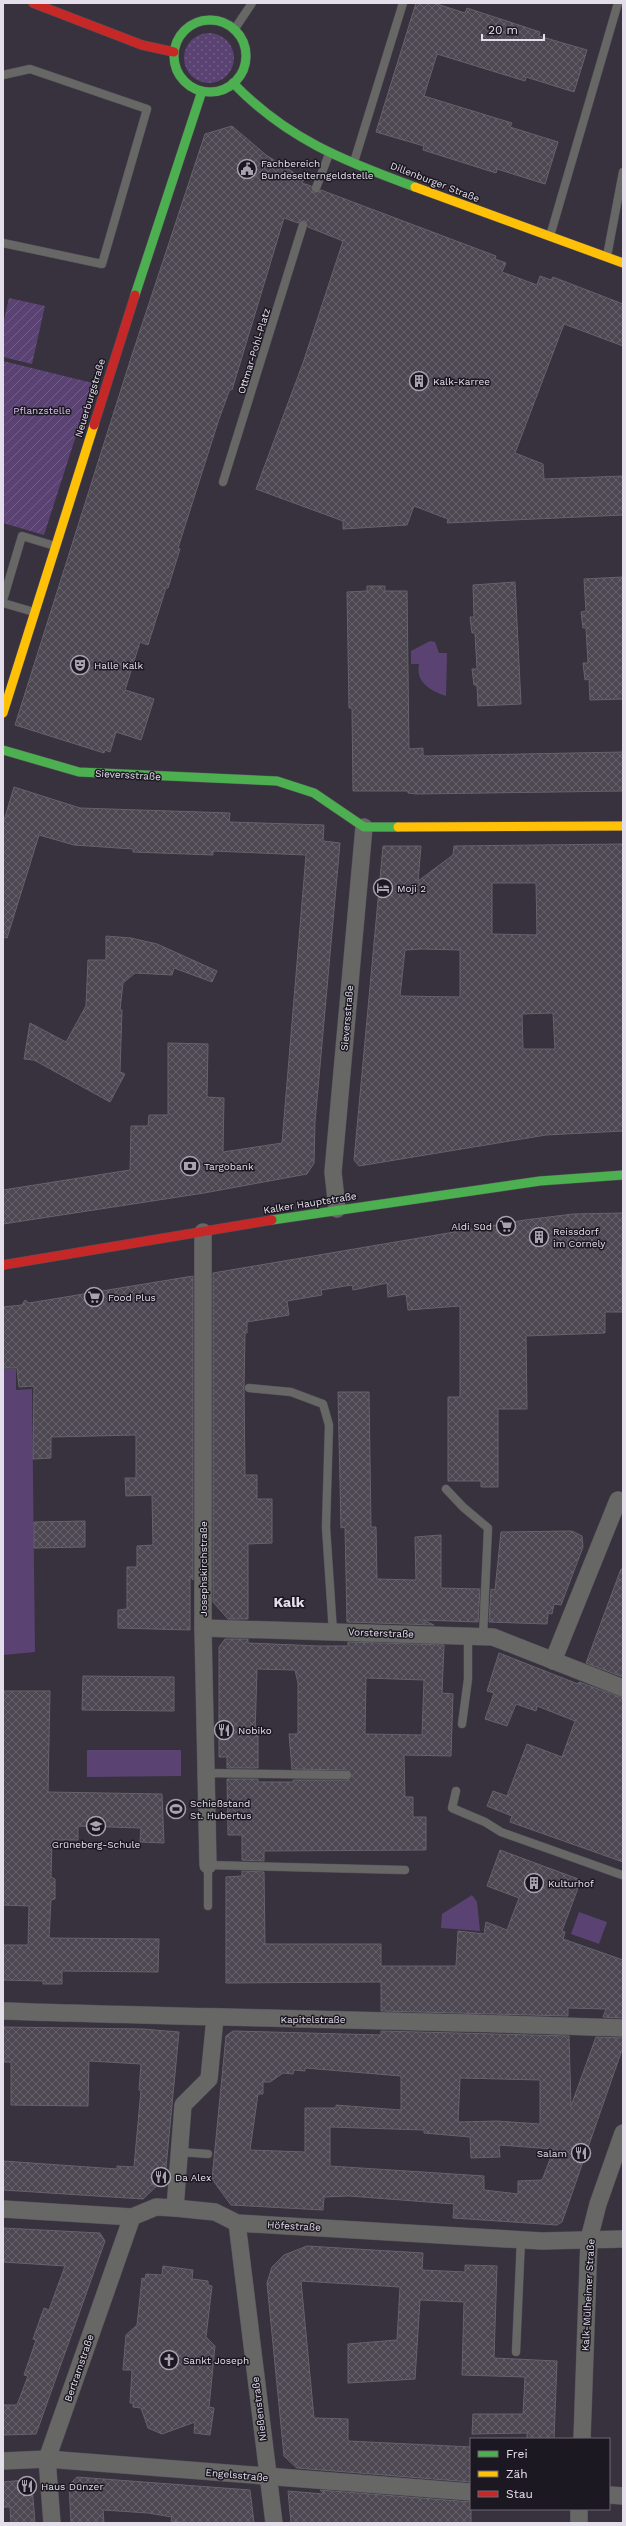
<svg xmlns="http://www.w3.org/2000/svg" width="626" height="2526" viewBox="0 0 626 2526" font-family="'Work Sans',sans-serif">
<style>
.grass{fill:url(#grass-dots)}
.park{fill:#5a4373}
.garden{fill:url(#garden-furrows)}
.building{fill:url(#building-cross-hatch);stroke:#66626c;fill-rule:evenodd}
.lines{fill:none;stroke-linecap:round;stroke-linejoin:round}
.lane-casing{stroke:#534e58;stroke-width:9}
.street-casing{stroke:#534e58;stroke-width:18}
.fast-casing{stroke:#534e58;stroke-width:10}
.slow-casing{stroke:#534e58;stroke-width:10}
.jam-casing{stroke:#534e58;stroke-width:10}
.lane{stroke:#676766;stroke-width:8}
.street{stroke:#676766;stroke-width:17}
.fast{stroke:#4caf50;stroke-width:9}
.slow{stroke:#ffc107;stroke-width:9}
.jam{stroke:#c62828;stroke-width:9}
.labels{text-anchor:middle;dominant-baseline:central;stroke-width:3;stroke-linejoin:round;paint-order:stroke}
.poi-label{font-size:10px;fill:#e4deeb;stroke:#1c1821;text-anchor:start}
.street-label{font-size:10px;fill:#e4deeb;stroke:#1c1821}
.park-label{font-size:10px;fill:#dac2f6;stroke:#1c1821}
.district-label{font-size:14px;font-weight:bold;fill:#e4deeb;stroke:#1c1821}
</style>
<defs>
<pattern id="grass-dots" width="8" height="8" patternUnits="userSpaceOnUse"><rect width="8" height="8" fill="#5a4373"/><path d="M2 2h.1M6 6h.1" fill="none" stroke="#725e87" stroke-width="1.8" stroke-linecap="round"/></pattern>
<pattern id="garden-furrows" width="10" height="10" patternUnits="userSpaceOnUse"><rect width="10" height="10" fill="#5a4373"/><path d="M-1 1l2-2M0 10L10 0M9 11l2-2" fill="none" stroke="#725e87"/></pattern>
<pattern id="building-cross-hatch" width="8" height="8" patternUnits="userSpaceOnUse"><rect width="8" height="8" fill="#4c4751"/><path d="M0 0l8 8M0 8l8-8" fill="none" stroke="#66616a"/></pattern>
</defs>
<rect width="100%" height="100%" fill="#37323d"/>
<!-- grass -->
<circle class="grass" cx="209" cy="58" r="25"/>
<!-- park -->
<g class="park">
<path d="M430,641L435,642L439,653H447L446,696C431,691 415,682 419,664H411V651Z"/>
<path d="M3,1369H16V1390L32,1389L35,1652L3,1655Z"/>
<path d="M87,1750H181V1776L87,1777Z"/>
<path d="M472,1895L477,1902L480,1931L441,1928L442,1914Z"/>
<path d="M579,1912L607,1922L599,1944L571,1934Z"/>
</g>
<!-- garden -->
<g class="garden">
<path d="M9,298L45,306L32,364L3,357V324Z"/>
<path d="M3,361L93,383L44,535L3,523Z"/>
</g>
<!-- building -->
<g class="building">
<path d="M416,3H434L465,13L467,8L540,32L539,36L587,50L574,92L526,77L525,81L437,54L424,96L512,123L510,127L558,142L545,184L497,169L496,173L423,150L424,146L376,132Z"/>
<path d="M232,126L266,155L304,179L302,183L311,186L314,193L321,190L496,256L495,259L506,263L502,272L537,285L540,276L551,280L553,277L623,304V346L564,324L515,453L543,464L544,479L623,476V515L447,523L448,519L414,506L407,525L343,529V521L256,489L303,363L343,241L308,227L305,220L298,223L284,218L232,390L230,389L219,419L178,548L180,549L168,588H166L148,645L140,642L125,690L154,699L141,740L116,732L110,752L105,750L104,753L15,725L131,358L205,134Z"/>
<path d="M623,577V699L590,700L589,679L585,680L583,663H588L586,628H583L581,612L586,611L584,579Z"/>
<path d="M515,582L521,704L478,706L477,685H474L472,669H477L475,633H472L470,617H474L473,585Z"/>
<path d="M367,586H385V591H407L409,749L423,748V756L623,752V791L417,794L408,793V791H353L352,708H349L347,592L367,591Z"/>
<path d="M14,787L80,808L230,813L229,822L324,825L323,841L340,843L315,1122L314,1163L307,1174L204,1193L3,1224V1190L130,1170L131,1126H148L149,1115H168V1043L208,1044L207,1097L224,1098L223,1152L282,1143L306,855L213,851V855L133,852V849L74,845L39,835L7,938L3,937V824Z"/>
<path d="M623,844V1131L546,1135L359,1166L354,1160L383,846H421L418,881L453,855L454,846ZM492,883H536L537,935L492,934ZM422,949L460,950V997L400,996L405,950ZM553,1013L555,1049H523L522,1014Z"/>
<path d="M106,936L131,938L157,944L217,971L212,982L174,968L172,975L135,973L123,983L120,1010H122L120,1072L125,1074L110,1102L34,1060L24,1059L30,1023L66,1042L86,1006L88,960H106Z"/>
<path d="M623,1213V1258H621L623,1312H605V1333L526,1336L527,1409H498V1487H481V1481H448V1397H460V1306L408,1310L406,1294L388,1297L387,1283L353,1290L352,1285L321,1290L322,1295L287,1301L289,1315L247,1322V1333H245L244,1388L245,1475H257V1499H272V1543L248,1544V1619H228L213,1602V1273L525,1220L573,1214Z"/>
<path d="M193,1276V1580L190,1576V1630L118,1628V1610L127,1609V1567H137V1546L153,1545L152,1495L126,1496L125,1478H136V1435L51,1437V1458L33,1459L34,1386L19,1387L17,1368H3V1307L22,1305L25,1300L29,1303Z"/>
<path d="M338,1392H369L371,1527H376L377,1579L416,1580L415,1537L441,1535V1588L480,1589L478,1622L423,1620L434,1625L347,1622L345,1527L341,1528Z"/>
<path d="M85,1521V1547L34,1548V1522Z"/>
<path d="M572,1531L582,1536L583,1547L561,1605L554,1604L552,1614L548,1613L547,1624L489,1622L491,1589L495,1590L501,1532Z"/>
<path d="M621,1569L623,1570V1677L586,1663Z"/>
<path d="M225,1639H248V1643L319,1646H348V1642L444,1645L442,1693L453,1694L451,1756L404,1755L405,1797H413V1817H426V1850L264,1851V1861L242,1860V1835H228L227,1779H258V1782H293V1780H347L352,1775L347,1770L292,1769L289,1734H298V1683L295,1670L257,1669L255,1734H258V1768H227V1757H219V1647ZM366,1678L424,1680L422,1735L365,1734Z"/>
<path d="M499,1653L578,1684L579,1682L623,1698V1862L510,1822L512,1816L487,1806L493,1791L507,1796L527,1744L562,1757L575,1721L537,1706L536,1711L516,1704L507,1726L485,1719L494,1693L487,1691Z"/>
<path d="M83,1676L174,1677V1711L82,1710Z"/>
<path d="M3,1691H50L48,1792L162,1794L164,1843L140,1842L141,1828L78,1826V1840H52L51,1877L55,1879V1899L51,1900L49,1938L159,1939L158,1972L62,1971V1984H43V1981L3,1980V1945H28L29,1906L3,1905Z"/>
<path d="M500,1850L581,1880L562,1931L565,1932L563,1939L623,1960V2018L603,2017L606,2009L568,2008V2016L381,2011V1982L226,1983V1877L242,1876V1871L264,1872L265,1944H381V1966H456L458,1931L484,1934L486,1922L507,1930L519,1898L487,1886Z"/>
<path d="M3,2027L143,2029L179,2032L165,2178L143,2199L3,2190V2161L117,2169V2166L134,2167L141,2090H139L141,2064L89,2061L88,2106L11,2105V2062H3Z"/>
<path d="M233,2031L381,2035V2031L569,2036L571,2106L596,2037L623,2038V2047L562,2222L557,2225L453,2218L454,2204L349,2196L324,2197L323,2210L231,2205L212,2179L226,2036ZM305,2068L401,2076V2110L336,2105V2108H305V2152L250,2150L258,2094H263V2082H270L283,2073L293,2074L294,2070L305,2071ZM460,2078L540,2080V2124L497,2121L458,2122ZM330,2127L424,2130V2133L470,2137L471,2158L500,2157L499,2145L554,2149L542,2180L518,2181V2194L484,2190V2176L330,2166Z"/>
<path d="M3,2228L100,2233L105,2241L36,2434L3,2435V2405H17L28,2376L24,2375L36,2340L33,2339L44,2308L49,2310L65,2266L3,2262Z"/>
<path d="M307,2246L423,2253L422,2270L465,2272V2265L497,2266L494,2358L557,2361L554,2439H527V2433L472,2434L473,2414H523L525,2377L462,2375L464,2302L420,2300L415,2379L348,2383V2344L397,2340L400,2287L301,2281L314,2418L348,2419V2441L471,2447V2482L297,2468L284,2456L267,2283L272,2267L284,2255Z"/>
<path d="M163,2266L193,2270L192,2279L208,2281V2285L212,2286L206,2337L215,2346L209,2407L214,2408L210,2435L194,2433L195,2422L162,2434L148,2428L141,2408L133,2407V2403H130L132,2370H123L126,2335L137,2325L142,2278L145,2279L146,2274L162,2275Z"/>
<path d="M77,2477L250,2490L254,2523H188L171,2521L172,2517L148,2513L103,2510L104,2523H71L69,2485Z"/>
<path d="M25,2480L32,2485L35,2523H11L10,2507H3V2482Z"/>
<path d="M320,2490L471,2502V2523H291L288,2491L324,2494Z"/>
</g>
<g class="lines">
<!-- lane casing -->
<g class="lane-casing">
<g id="lane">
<path d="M234,30L252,3"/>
<path d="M3,75L30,69L147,109L102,264L3,243"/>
<path d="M354,162L403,3"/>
<path d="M316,188L329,154"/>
<path d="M550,236L618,3"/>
<path d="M607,256L623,172"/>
<path d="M223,482L303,225"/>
<path d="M3,600L22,536L55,546"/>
<path d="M3,603L34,612"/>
<path d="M249,1388L291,1392L323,1404L329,1425L326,1527L333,1632"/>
<path d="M446,1489L463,1507L488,1528L483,1636"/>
<path d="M462,1724L468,1679V1636"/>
<path d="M206,1773L347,1775"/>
<path d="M456,1791L452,1808L485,1822L501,1832L622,1875"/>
<path d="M208,1906V1865L405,1870"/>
<path d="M180,2152L208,2154"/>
<path d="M516,2352L521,2239"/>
</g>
</g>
<!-- street casing -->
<g class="street-casing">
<g id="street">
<path d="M337,1209L333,1172L364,827"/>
<path d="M203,1232V1628L208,1865"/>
<path d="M203,1628L493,1637L623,1688"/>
<path d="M553,1661L618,1500"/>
<path d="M3,2011C210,2018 416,2020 623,2028"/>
<path d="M175,2208L183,2105L209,2079L215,2018"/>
<path d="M3,2209L132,2217L156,2207L175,2208L215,2212L237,2223L542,2241L623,2239"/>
<path d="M237,2223L274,2523"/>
<path d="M582,2439L589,2239L598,2204L623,2133"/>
<path d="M3,2461L47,2459L471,2492"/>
<path d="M609,2495L623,2496"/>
<path d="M52,2523L47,2459L132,2217"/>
<path d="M579,2523V2509"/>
</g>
</g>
<!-- fast casing -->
<g class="fast-casing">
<g id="fast">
<circle cx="210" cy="56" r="36"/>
<path d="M233,83C287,139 344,161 415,187"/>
<path d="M135,295L202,91"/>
<path d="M3,750L79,772L277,781L314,793L364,827H398"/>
<path d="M272,1220L540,1181L623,1175"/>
</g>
</g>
<!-- slow casing -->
<g class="slow-casing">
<g id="slow">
<path d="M415,187L623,263"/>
<path d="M3,713L94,425"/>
<path d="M398,827L623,826"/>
</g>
</g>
<!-- jam casing -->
<g class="jam-casing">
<g id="jam">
<path d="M33,3L142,45L174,52"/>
<path d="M94,425L135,295"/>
<path d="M3,1265L272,1220"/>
</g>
</g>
<!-- lane -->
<use href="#lane" class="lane"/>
<!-- street -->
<use href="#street" class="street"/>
<!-- fast -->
<use href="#fast" class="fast"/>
<!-- slow -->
<use href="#slow" class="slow"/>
<!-- jam -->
<use href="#jam" class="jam"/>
</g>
<!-- icons -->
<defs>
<g id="civic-ring" transform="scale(1)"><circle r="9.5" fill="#1c1821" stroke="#a7a2ae" stroke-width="1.5"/><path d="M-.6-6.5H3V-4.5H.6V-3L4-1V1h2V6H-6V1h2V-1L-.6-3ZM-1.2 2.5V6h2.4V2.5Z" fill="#a7a2ae"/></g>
<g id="building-ring" transform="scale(1)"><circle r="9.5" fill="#1c1821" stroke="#a7a2ae" stroke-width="1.5"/><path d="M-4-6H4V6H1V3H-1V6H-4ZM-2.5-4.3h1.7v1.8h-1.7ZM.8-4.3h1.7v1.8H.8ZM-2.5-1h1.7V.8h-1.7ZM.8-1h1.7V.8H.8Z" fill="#a7a2ae"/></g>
<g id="theatre-ring" transform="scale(1)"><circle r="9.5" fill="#1c1821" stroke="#a7a2ae" stroke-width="1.5"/><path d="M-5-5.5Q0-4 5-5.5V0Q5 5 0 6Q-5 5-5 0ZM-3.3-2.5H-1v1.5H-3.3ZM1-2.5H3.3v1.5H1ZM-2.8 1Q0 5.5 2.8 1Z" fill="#a7a2ae"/></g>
<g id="hotel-ring" transform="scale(1)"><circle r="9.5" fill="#1c1821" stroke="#a7a2ae" stroke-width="1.5"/><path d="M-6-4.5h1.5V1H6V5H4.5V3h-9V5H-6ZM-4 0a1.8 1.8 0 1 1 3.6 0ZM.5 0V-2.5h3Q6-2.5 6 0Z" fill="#a7a2ae"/></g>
<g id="bank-ring" transform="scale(1)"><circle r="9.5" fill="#1c1821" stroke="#a7a2ae" stroke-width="1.5"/><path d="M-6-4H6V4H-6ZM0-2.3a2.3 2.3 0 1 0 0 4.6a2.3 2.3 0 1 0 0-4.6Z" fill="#a7a2ae"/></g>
<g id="supermarket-ring" transform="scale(1)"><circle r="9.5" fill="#1c1821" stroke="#a7a2ae" stroke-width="1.5"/><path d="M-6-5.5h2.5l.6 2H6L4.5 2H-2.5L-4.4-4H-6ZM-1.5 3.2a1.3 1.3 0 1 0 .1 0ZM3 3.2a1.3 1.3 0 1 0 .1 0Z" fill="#a7a2ae"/></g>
<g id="restaurant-ring" transform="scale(1)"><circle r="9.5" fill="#1c1821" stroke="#a7a2ae" stroke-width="1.5"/><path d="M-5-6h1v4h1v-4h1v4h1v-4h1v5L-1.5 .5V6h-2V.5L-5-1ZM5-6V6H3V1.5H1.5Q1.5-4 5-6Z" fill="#a7a2ae"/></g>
<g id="stadium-ring" transform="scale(1)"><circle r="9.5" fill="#1c1821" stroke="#a7a2ae" stroke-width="1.5"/><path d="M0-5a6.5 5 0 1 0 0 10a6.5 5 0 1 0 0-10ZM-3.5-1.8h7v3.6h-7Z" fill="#a7a2ae"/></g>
<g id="school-ring" transform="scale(1)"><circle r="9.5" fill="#1c1821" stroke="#a7a2ae" stroke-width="1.5"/><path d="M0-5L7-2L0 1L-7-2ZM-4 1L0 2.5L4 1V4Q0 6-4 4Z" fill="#a7a2ae"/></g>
<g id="church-ring" transform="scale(1)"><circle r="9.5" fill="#1c1821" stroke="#a7a2ae" stroke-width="1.5"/><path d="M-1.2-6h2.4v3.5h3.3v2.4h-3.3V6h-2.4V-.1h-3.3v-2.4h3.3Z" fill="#a7a2ae"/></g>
</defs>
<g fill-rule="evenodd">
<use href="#civic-ring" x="247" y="169"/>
<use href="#building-ring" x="419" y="381"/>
<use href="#theatre-ring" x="80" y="665"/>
<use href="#hotel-ring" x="383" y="888"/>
<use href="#bank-ring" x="190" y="1166"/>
<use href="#supermarket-ring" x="506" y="1226"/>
<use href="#building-ring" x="539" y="1237"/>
<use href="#supermarket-ring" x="94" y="1297"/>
<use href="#restaurant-ring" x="224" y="1730"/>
<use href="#stadium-ring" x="176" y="1809"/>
<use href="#school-ring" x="96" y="1826"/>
<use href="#building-ring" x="534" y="1883"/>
<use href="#restaurant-ring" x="581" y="2153"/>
<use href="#restaurant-ring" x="161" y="2177"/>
<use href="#church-ring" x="169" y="2360"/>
<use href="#restaurant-ring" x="27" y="2486"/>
</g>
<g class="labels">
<!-- poi labels -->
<g class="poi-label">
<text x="261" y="163">Fachbereich<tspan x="261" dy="12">Bundeselterngeldstelle</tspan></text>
<text x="433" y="381">Kalk-Karree</text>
<text x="94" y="665">Halle Kalk</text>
<text x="397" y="888">Moji 2</text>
<text x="204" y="1166">Targobank</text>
<text x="492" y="1226" text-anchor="end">Aldi Süd</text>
<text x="553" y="1231">Reissdorf<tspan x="553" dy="12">im Cornely</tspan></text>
<text x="108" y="1297">Food Plus</text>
<text x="238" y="1730">Nobiko</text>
<text x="190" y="1803">Schießstand<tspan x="190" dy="12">St. Hubertus</tspan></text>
<text x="96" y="1844" text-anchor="middle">Grüneberg-Schule</text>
<text x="548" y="1883">Kulturhof</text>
<text x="567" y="2153" text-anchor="end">Salam</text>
<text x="175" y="2177">Da Alex</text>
<text x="183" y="2360">Sankt Joseph</text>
<text x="41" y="2486">Haus Dünzer</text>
</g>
<!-- street labels -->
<g class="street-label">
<text transform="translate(435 182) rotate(21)">Dillenburger Straße</text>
<text transform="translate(254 351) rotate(-73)">Ottmar-Pohl-Platz</text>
<text transform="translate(90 398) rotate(-73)">Neuerburgstraße</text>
<text transform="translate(128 775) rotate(3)">Sieversstraße</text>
<text transform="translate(347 1018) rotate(-85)">Sieversstraße</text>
<text transform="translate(310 1203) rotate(-9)">Kalker Hauptstraße</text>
<text transform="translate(203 1569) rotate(-90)">Josephskirchstraße</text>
<text transform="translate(381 1633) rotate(2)">Vorsterstraße</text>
<text x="313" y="2019">Kapitelstraße</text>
<text transform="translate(294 2226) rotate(3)">Höfestraße</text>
<text transform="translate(588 2295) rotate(-87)">Kalk-Mülheimer Straße</text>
<text transform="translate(79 2368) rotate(-71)">Bertramstraße</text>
<text transform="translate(259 2409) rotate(-97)">Nießenstraße</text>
<text transform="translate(237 2475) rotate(5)">Engelsstraße</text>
</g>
<!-- park labels -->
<g class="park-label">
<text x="42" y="410">Pflanzstelle</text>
</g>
<!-- district labels -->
<g class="district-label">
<text x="289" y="1602">Kalk</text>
</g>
</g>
<!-- border -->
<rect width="626" height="2526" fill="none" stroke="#e4deeb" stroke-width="8"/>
<!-- legend -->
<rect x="470" y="2438" width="140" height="72" fill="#1c1821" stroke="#6c6772"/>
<rect x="478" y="2451" width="20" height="6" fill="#4caf50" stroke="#6c6772"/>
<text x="506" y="2458" font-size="12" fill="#e4deeb">Frei</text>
<rect x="478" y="2471" width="20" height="6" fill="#ffc107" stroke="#6c6772"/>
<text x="506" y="2478" font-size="12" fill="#e4deeb">Zäh</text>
<rect x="478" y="2491" width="20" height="6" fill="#c62828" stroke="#6c6772"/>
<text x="506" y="2498" font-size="12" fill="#e4deeb">Stau</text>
<!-- scale -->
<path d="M482 34v6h62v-6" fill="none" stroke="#e4deeb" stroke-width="2"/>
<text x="488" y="34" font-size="12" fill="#e4deeb" stroke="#1c1821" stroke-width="3" paint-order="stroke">20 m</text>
</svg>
